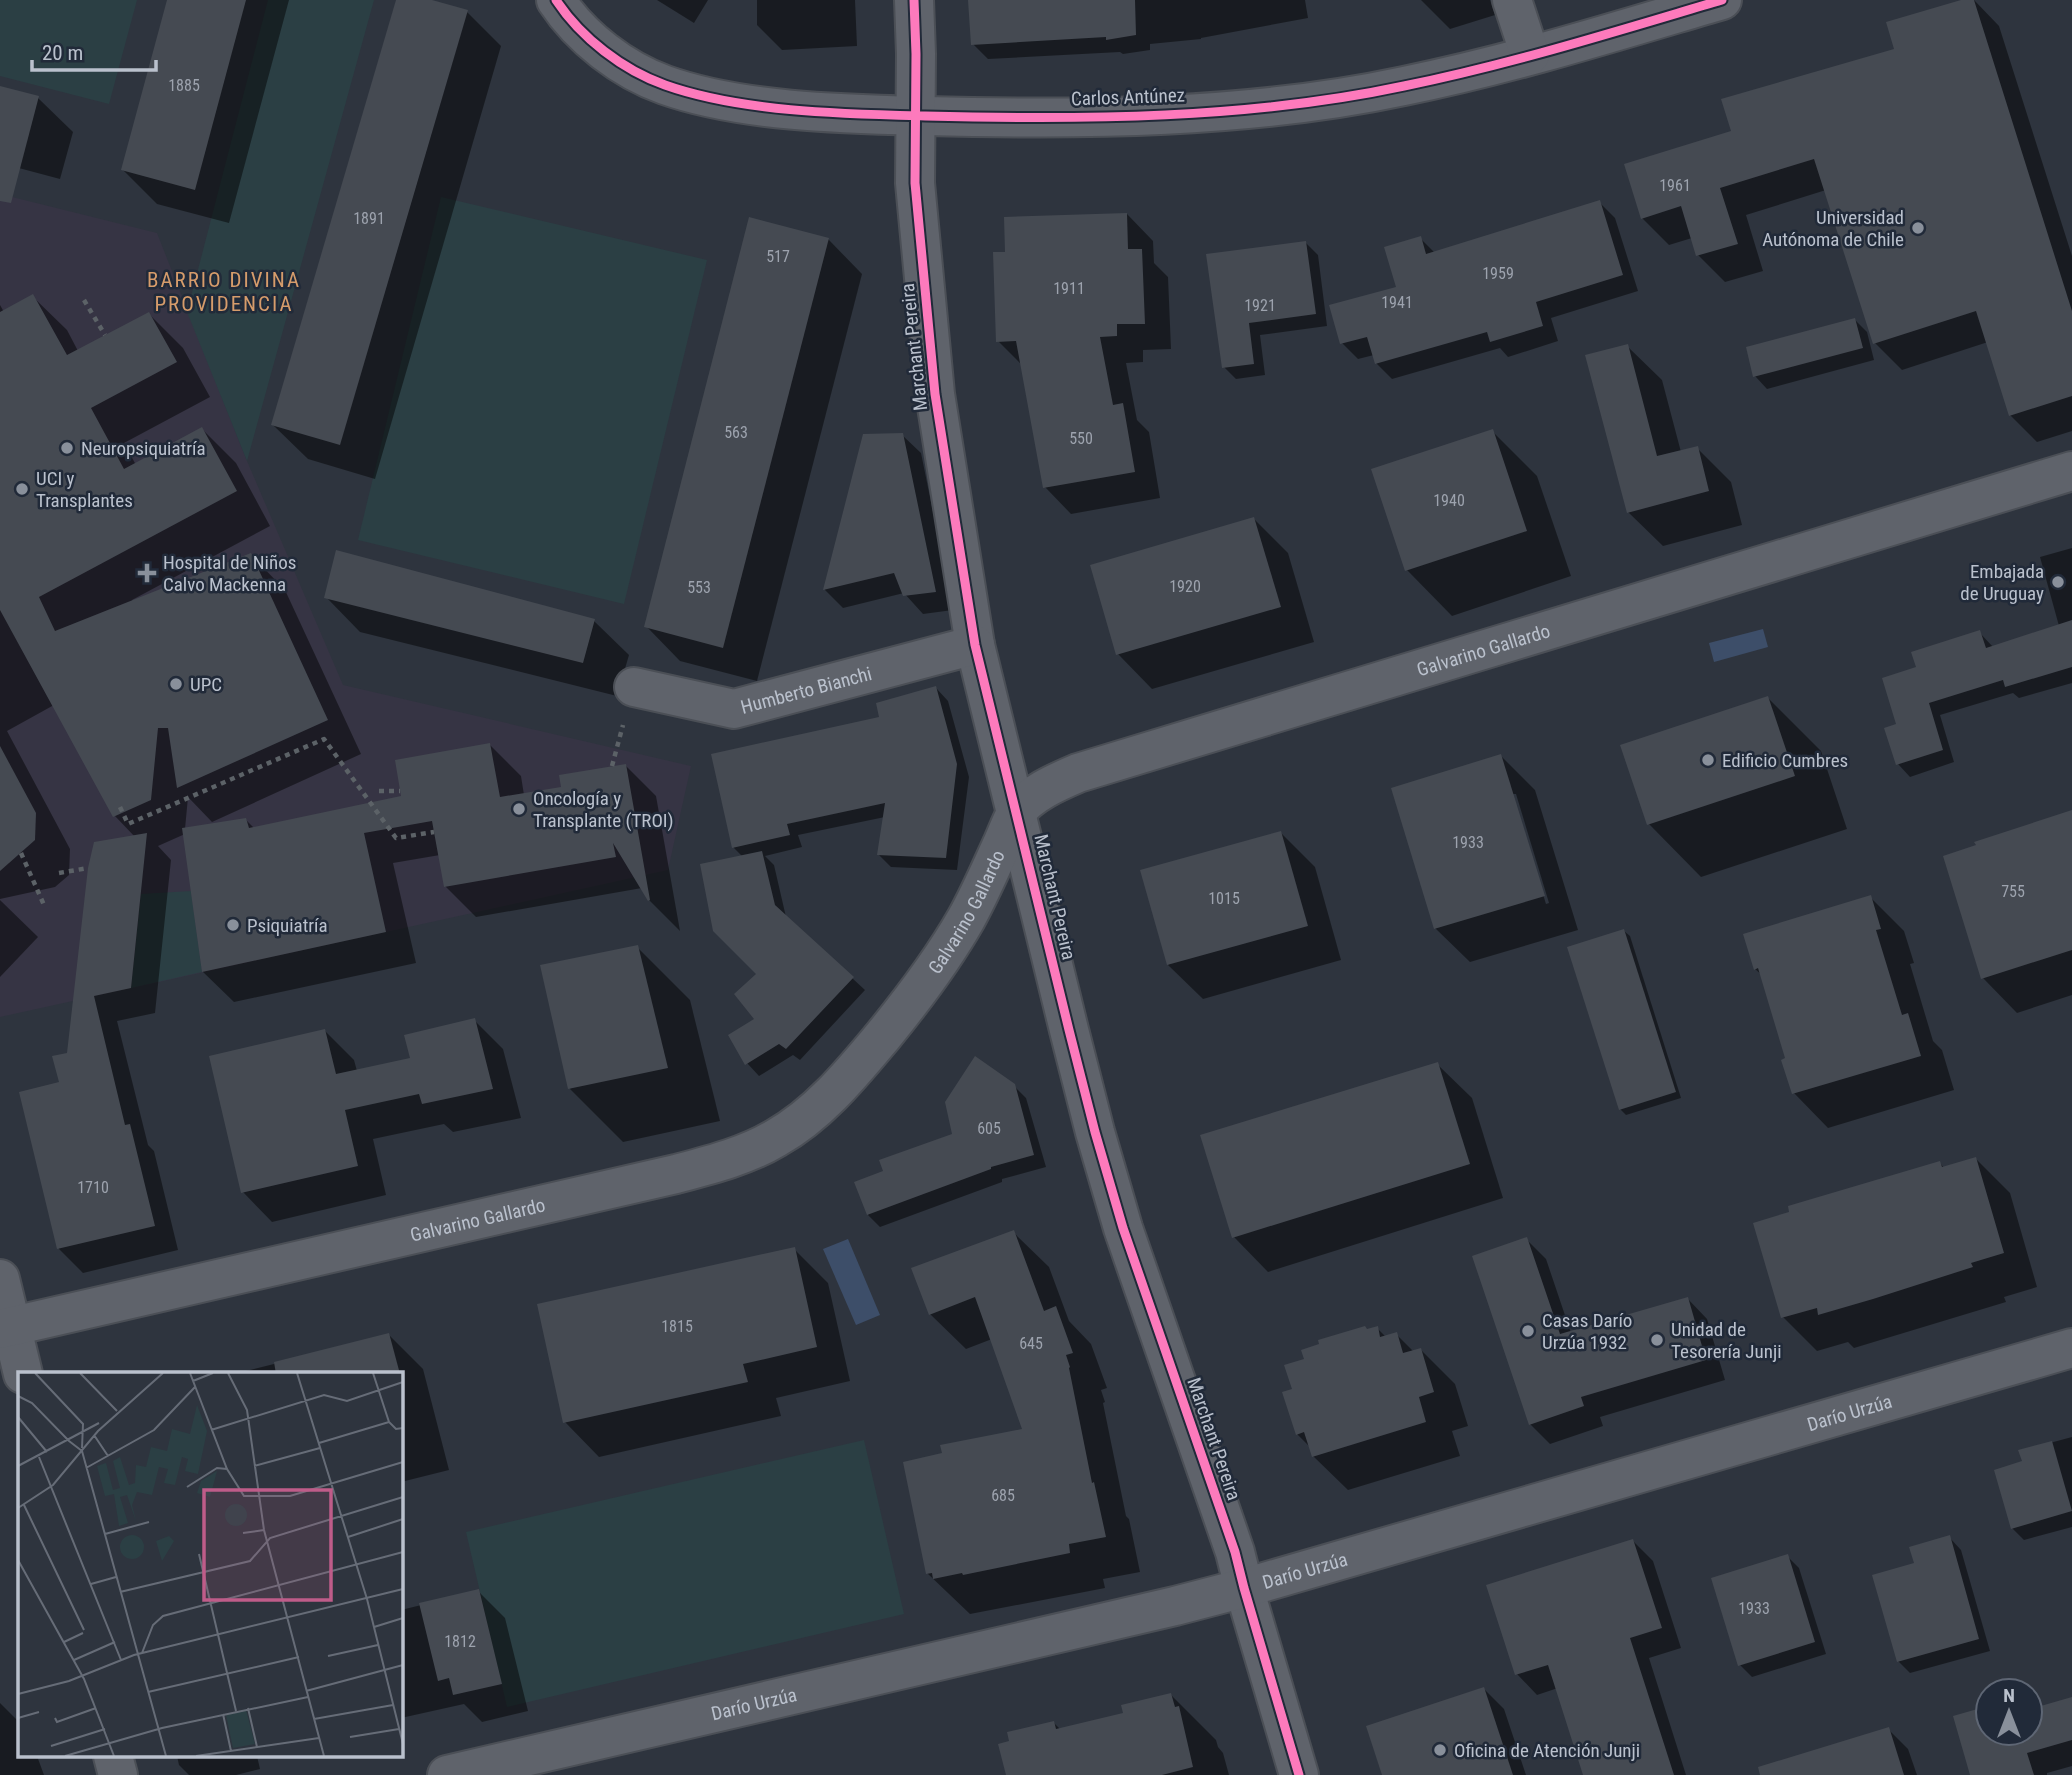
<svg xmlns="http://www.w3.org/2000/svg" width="2072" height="1775" viewBox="0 0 2072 1775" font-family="'Roboto Condensed',sans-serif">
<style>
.medical{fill:#363444}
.green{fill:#2b3f44}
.water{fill:#3d4e69}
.shadow{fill:#0007;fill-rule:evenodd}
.building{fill:#454a52}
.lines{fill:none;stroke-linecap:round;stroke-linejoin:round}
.minor-casing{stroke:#4b4f56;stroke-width:42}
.path{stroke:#5c6267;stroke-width:4.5;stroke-dasharray:5 5;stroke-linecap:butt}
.minor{stroke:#5f636b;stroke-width:38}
.cycleway-casing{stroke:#212a39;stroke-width:13}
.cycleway{stroke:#fd7abc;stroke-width:9}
.poi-dot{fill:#89909b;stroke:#212a39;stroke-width:2.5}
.labels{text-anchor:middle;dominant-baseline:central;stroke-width:5;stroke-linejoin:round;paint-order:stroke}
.number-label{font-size:16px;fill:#9da3ae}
.street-label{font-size:19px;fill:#bac1cd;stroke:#212a39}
.poi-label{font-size:19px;fill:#bac1cd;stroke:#212a39;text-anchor:start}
.neighbourhood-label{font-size:21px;letter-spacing:2px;fill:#d69c6b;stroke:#212a39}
.inset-road{fill:none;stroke:#666c77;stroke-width:2}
.view{fill:#bf5c89;fill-opacity:0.15;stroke:#bf5c89;stroke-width:3.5}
.inset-edge{fill:none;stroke:#bac1cd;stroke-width:3.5}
</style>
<rect width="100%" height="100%" fill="#2e343e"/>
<!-- medical -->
<path class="medical" d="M0,194L157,233L247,461L343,685L691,766L668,870L0,1017Z"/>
<!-- green -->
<g class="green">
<path d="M0,0H137L109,104L0,76Z"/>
<path d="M268,0H374L247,461L187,312Z"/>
<path d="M441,197L707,260L624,604L358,540Z"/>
<path d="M191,891L202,972L131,988L141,894Z"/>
<path d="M864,1440L904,1614L507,1707L466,1532Z"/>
</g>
<!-- water -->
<g class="water">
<path d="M1763,629L1768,647L1714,662L1709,643Z"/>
<path d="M848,1239L880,1315L856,1325L823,1249Z"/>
</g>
<!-- shadow -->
<g class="shadow">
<path d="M168,0H289L229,223L157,204L123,170Z"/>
<path d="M398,0H425L467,12L501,46L375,479L308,459L273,425Z"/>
<path d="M657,0H708L694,23Z"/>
<path d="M757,0H855L857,46L782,50L757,25Z"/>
<path d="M970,0H1305L1308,18L1201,38V39L1150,44V50L1123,54L1120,52L988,59L973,44Z"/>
<path d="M1421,0H1490L1495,15L1450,29Z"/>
<path d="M1967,0H1974L1999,26L2072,256V431L2037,442L2010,415L1988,342L1902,370L1875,343L1826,190L1746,215L1763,271L1725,282L1698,255L1692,238L1669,245L1642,218L1734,132L1896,51Z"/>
<path d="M0,88L38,98L73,132L60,179L0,163Z"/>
<path d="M1599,202L1615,218L1638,291L1551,318L1558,341L1508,357L1500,348L1392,379L1376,363L1374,355L1358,359L1342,343L1398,288L1420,238L1435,253Z"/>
<path d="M1127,214L1153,241L1154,263L1168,277L1171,349L1143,350V362L1126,363L1137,420L1149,432L1160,498L1071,514L1045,487L1023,366L998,341L1007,254Z"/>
<path d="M828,239L862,274L757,681L680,661L646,626Z"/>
<path d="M1306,243L1318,255L1327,326L1260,335L1265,375L1236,379L1224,367L1208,256Z"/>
<path d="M32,296L67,330L78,351L149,314L183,348L210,397L124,443L136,465L202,429L236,463L270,526L132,600L133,602L251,555L285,590L361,754L212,822L188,797L185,829L246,820L254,828L403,797L490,745L521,776L524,795L563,788L625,765L656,796L680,931L649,900L642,888L476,917L445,886L440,855L393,863L416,963L234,1002L203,972L185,834L158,846L171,860L155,1013L117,1021L148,1145L154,1151L178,1250L83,1273L59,1249L61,1083L135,837L115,816L54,705L7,731L70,849L69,875L55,887L0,899V305L4,312Z"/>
<path d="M1855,320L1867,332L1874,360L1767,389L1755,376Z"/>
<path d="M1627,346L1662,380L1681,452L1697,448L1731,482L1742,525L1663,546L1628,512Z"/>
<path d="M1492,431L1537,476L1571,576L1452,616L1407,570L1373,470Z"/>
<path d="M864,435H902L921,453L953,610L923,614L904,593L843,608L825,590Z"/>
<path d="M1254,519L1288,553L1314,642L1152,689L1118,654Z"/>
<path d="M2072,548V683L2019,698L2013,693L1940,715L1954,762L1910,777L1898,764V725L1919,668L1979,632L1993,647L2059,626L2040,557Z"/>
<path d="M326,597L594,621L629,655L617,696L360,632Z"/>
<path d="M936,688L948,701L969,777L957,870L891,867L879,855L885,817L798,835L802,847L765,856L774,865L786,917L865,990L800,1060L793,1055L759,1076L747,1063L757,1019L758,975L743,857L734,848L713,755L881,718Z"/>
<path d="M1768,698L1821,751L1847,829L1701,877L1649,824Z"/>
<path d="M1501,756L1535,790L1578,930L1470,962L1435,928ZM1512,794H1516L1549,903L1546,904Z"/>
<path d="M2072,812V995L2017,1013L1983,978L1945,857Z"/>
<path d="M1281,833L1315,867L1341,960L1203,999L1168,965Z"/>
<path d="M1870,897L1904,931L1914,963L1910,964L1933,1041L1942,1050L1954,1090L1828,1128L1794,1093L1787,1059L1762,975L1755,969Z"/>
<path d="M0,900L38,937L0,977Z"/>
<path d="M1624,931L1630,936L1681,1098L1626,1115L1620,1109Z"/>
<path d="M637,947L690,1000L720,1121L623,1142L570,1089Z"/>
<path d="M474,1020L503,1049L521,1118L453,1132L444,1124L373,1139L386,1195L272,1222L243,1192L325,1031L354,1060L357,1071L412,1059Z"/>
<path d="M1437,1064L1472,1098L1503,1198L1268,1272L1234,1237L1203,1136Z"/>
<path d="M1013,1085L1026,1098L1046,1167L1002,1179V1182L880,1227L868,1215L885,1172L954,1135Z"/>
<path d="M1976,1159L2010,1193L2037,1287L2004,1297L2006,1302L1854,1348L1848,1342L1817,1351L1783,1317L1940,1163L1944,1168Z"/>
<path d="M1013,1232L1049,1267L1069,1321L1091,1344L1107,1388L1101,1390L1105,1402L1103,1403L1126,1516L1129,1519L1140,1572L1103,1579L1105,1588L970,1614L927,1573L1025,1430L992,1339L966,1349L930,1314Z"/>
<path d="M1526,1239L1546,1259L1571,1333L1687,1298L1707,1319L1725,1380L1600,1417L1603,1426L1550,1444L1530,1424Z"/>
<path d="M794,1249L828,1283L850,1381L776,1398L781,1416L599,1457L565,1422Z"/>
<path d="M1377,1328L1386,1337L1396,1334L1414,1352L1421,1350L1455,1384L1468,1426L1452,1431L1460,1456L1348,1490L1313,1456L1311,1448L1297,1434L1294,1390L1307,1360L1368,1331Z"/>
<path d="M389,1335L423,1369L449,1470L401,1482V1374H234Z"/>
<path d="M2072,1437V1527L2024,1540L2012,1528L2024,1463L2020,1451Z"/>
<path d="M1949,1537L1961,1550L1990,1651L1910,1673L1898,1661L1916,1564Z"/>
<path d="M1633,1541L1653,1561L1681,1648L1649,1658L1686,1775H1585L1558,1688L1537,1695L1517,1674Z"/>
<path d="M1787,1556L1799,1568L1826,1654L1752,1677L1740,1665Z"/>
<path d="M478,1591L505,1618L528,1711L482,1722L464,1704L401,1718V1610Z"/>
<path d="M1484,1689L1504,1709L1526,1775H1384Z"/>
<path d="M1171,1695L1216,1740L1218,1747L1223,1753L1229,1775H1008L1054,1723L1061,1730L1125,1715Z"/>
<path d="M0,1703L19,1722V1756H37L44,1775H0Z"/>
<path d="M2072,1703V1766L2047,1773V1775H1972L1988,1708V1733H2030V1710Z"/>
<path d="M1888,1729L1908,1749L1917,1775H1774Z"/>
<path d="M177,1756H257L260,1769L236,1775H189L179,1765Z"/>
</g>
<!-- building -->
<g class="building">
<path d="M167,0H246L195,190L121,170Z"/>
<path d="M396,0H432L468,10L340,445L271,425Z"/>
<path d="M968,0H1135L1136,35L1106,40V37L971,45Z"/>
<path d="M1961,0H1974L2072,311V396L2009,416L1976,311L1873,344L1814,159L1720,188L1738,244L1696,256L1681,206L1641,219L1624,164L1731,131L1721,99L1894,49L1886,22Z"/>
<path d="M0,86L39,96L11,203L0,201Z"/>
<path d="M1600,200L1623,275L1536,302L1543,326L1490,342L1487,332L1375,364L1367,337L1340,344L1329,305L1396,287L1384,247L1421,236L1426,254Z"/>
<path d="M1127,213L1128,249H1142L1145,324H1117V336L1100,337L1113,405L1123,403L1135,472L1043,488L1016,341L996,342L993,252H1005L1004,217Z"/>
<path d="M749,217L829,238L723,648L644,627Z"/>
<path d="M1306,241L1316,314L1249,323L1254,364L1222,368L1206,254Z"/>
<path d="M33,294L67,355L149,312L177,362L91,408L124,469L202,427L237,491L39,597L55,631L251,553L328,720L177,788L168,728H158L151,800L113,817L0,610V312Z"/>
<path d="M1855,318L1863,348L1753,377L1746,347Z"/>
<path d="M1628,344L1657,456L1698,446L1709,491L1627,513L1585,355Z"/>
<path d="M1493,429L1527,531L1405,571L1371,469Z"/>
<path d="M903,433L936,592L903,596L894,573L823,590L863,434Z"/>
<path d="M1254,517L1281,607L1116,655L1090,565Z"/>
<path d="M336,550L595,619L583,663L324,598Z"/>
<path d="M2072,620V667L2005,687L2003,680L1929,703L1943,750L1896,765L1884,728L1896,724L1882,678L1916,667L1911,652L1980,630L1986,648Z"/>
<path d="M936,686L957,764L946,858L877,855L885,803L787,824L790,835L732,848L711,754L879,717L876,703Z"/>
<path d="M1768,696L1795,776L1647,825L1620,745Z"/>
<path d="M490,743L500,797L561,787L559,775L626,764L650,900L648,901L613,843L616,857L444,887L432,821L364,833L386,932L202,972L182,828L246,818L249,828L401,796L395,760Z"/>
<path d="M0,746L36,813L35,840L0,871Z"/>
<path d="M1501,754L1545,896L1434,929L1391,788Z"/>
<path d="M2072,810V950L1981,979L1943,856L1976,845L1974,842Z"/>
<path d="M1281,831L1308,926L1167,965L1140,870Z"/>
<path d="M147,833L131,988L94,996L125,1125L130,1124L155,1226L57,1249L19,1092L59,1082L52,1056L67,1053L88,868L94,842Z"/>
<path d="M762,851L775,905L854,977L786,1049L779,1044L745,1065L728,1035L754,1019L734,994L756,974L713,931L700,864Z"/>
<path d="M1871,895L1881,929L1876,930L1902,1015L1908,1013L1921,1056L1792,1094L1781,1060L1785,1058L1758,968L1754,970L1743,934Z"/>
<path d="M1624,929L1676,1092L1619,1110L1567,947Z"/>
<path d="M638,945L668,1068L568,1089L540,965Z"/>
<path d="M475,1018L493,1089L422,1104L419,1094L345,1110L358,1166L241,1193L209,1056L325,1029L336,1074L410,1058L404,1035Z"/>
<path d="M975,1056L1015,1084L1034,1155L991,1167V1169L867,1215L854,1182L883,1171L879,1160L952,1134L945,1102Z"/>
<path d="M1438,1062L1470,1164L1232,1238L1200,1135Z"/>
<path d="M1976,1157L2004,1253L1971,1263L1973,1267L1873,1299L1818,1315L1817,1308L1781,1318L1753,1223L1789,1212L1788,1206L1940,1161L1942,1167Z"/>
<path d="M1014,1230L1044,1311L1056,1306L1073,1353L1066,1355L1070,1367L1069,1368L1092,1483L1094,1482L1106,1537L1069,1544L1070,1553L963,1575L962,1573L933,1579L932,1573L926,1574L903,1462L942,1453L940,1445L1022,1429L975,1297L929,1315L911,1268Z"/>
<path d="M1527,1237L1560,1334L1688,1297L1706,1360L1581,1397L1584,1406L1529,1425L1472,1256Z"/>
<path d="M795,1247L817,1347L743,1364L748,1382L563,1423L537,1304Z"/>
<path d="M1365,1326L1367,1329L1378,1326L1380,1337L1397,1332L1403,1353L1421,1348L1434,1392L1419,1397L1426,1422L1312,1457L1304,1432L1296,1435L1282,1392L1292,1389L1284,1365L1304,1359L1301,1350L1319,1344L1318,1340Z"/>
<path d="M389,1333L400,1374H276L274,1362Z"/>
<path d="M2052,1441L2072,1511L2011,1529L1994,1470L2022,1461L2018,1450Z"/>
<path d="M1950,1535L1979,1639L1897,1662L1872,1575L1914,1563L1909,1547Z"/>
<path d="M1633,1539L1662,1628L1630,1638L1674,1775H1583L1548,1665L1515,1675L1486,1585Z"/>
<path d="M1788,1554L1815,1642L1738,1666L1711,1578Z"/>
<path d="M479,1589L502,1684L453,1695L449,1678L438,1681L419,1603Z"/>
<path d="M1484,1687L1513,1775H1382L1366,1726Z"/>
<path d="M1171,1693L1175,1707L1179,1706L1193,1767L1162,1775H1006L998,1744L1009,1741L1007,1732L1054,1721L1056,1729L1123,1713L1121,1705Z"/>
<path d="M2072,1697V1740L2027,1753L2034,1775H1970L1953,1716L1988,1706V1733H2030V1709Z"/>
<path d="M1889,1727L1904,1775H1760L1758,1767Z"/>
</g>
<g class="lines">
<!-- minor casing -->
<g class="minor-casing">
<g id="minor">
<path d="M556,0C581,38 623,70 665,85C741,112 844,114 925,116C1082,120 1250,119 1404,86C1512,64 1617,31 1722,0"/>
<path d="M914,0L916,54L915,183L935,394L975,645L1069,1030L1095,1132L1123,1228L1235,1552L1244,1588L1299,1775"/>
<path d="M1512,0L1530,55"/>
<path id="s1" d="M634,687L734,709L975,645"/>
<path d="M0,1279L23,1374"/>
<path id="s2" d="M0,1329L676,1174C710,1165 746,1156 776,1138C819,1114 852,1073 883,1036C914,998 942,961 966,919C980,894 991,868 1003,842C1007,833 1011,822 1016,813C1029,794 1057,782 1078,773L2072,471"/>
<path d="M113,1756L118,1775"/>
<path id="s3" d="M447,1775L1175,1606L1244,1588L2072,1348"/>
</g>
</g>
<!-- path -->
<g class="path">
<path d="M84,300L105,335"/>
<path d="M612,766L623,725"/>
<path d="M379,791H400"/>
<path d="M120,807L128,824L324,739L396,838L434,832"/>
<path d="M21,853L44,905"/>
<path d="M59,873L88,868"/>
</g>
<!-- minor -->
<use href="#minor" class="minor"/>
<!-- cycleway casing -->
<g class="cycleway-casing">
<g id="cycleway">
<path d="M556,0C581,38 623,70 665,85C741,112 844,114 925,116C1082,120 1250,119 1404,86C1512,64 1617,31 1722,0"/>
<path d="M914,0L916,54L915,183L935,394L975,645L1069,1030L1095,1132L1123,1228L1235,1552L1244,1588L1299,1775"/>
</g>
</g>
<!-- cycleway -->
<use href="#cycleway" class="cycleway"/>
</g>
<!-- markers -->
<g class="poi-dot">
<circle cx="1918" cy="228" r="7"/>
<circle cx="67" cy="448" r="7"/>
<circle cx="22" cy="489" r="7"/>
<path d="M143.5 562.5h7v7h7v7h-7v7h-7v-7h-7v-7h7z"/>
<circle cx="2058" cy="582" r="7"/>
<circle cx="176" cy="684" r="7"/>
<circle cx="1708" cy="760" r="7"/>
<circle cx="519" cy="809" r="7"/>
<circle cx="233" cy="925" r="7"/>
<circle cx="1528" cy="1331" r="7"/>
<circle cx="1657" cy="1340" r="7"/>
<circle cx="1440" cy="1750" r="7"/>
</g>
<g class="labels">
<!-- number labels -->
<g class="number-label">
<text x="184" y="85">1885</text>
<text x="1675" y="185">1961</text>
<text x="369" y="218">1891</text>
<text x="778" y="256">517</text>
<text x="1498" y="273">1959</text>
<text x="1069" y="288">1911</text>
<text x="1397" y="302">1941</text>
<text x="1260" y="305">1921</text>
<text x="736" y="432">563</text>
<text x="1081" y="438">550</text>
<text x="1449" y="500">1940</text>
<text x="1185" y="586">1920</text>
<text x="699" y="587">553</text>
<text x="1468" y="842">1933</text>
<text x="2013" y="891">755</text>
<text x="1224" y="898">1015</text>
<text x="989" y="1128">605</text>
<text x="93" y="1187">1710</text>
<text x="677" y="1326">1815</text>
<text x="1031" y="1343">645</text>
<text x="1003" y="1495">685</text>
<text x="1754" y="1608">1933</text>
<text x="460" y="1641">1812</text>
</g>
<!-- street labels -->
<g class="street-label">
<text transform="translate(1128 97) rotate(-2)">Carlos Antúnez</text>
<text transform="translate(914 347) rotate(-96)">Marchant Pereira</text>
<text stroke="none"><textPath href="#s2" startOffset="1708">Galvarino Gallardo</textPath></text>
<text stroke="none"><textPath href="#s1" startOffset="177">Humberto Bianchi</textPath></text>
<text transform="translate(1055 897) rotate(77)">Marchant Pereira</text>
<text stroke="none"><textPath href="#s2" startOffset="1099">Galvarino Gallardo</textPath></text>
<text stroke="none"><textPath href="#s2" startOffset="490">Galvarino Gallardo</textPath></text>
<text stroke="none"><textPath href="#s3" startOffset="1449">Darío Urzúa</textPath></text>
<text transform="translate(1214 1439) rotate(71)">Marchant Pereira</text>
<text stroke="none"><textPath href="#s3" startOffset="882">Darío Urzúa</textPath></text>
<text stroke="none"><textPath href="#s3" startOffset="315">Darío Urzúa</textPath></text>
</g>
<!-- poi labels -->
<g class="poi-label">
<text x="1904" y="217" text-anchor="end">Universidad<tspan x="1904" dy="22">Autónoma de Chile</tspan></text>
<text x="81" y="448">Neuropsiquiatría</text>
<text x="36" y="478">UCI y<tspan x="36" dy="22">Transplantes</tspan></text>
<text x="163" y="562">Hospital de Niños<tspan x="163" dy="22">Calvo Mackenna</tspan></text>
<text x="2044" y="571" text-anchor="end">Embajada<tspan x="2044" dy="22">de Uruguay</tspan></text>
<text x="190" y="684">UPC</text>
<text x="1722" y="760">Edificio Cumbres</text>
<text x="533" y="798">Oncología y<tspan x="533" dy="22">Transplante (TROI)</tspan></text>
<text x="247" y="925">Psiquiatría</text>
<text x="1542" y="1320">Casas Darío<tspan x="1542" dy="22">Urzúa 1932</tspan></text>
<text x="1671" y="1329">Unidad de<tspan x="1671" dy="22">Tesorería Junji</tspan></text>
<text x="1454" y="1750">Oficina de Atención Junji</text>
</g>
<!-- neighbourhood labels -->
<g class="neighbourhood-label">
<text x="224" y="280">BARRIO DIVINA<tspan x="224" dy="24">PROVIDENCIA</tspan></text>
</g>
</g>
<!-- overview -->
<g transform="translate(18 1372)">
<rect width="385" height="385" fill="#2e343e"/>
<path d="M179,33L189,59L180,102L167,99L170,87L164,85L157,113L146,111L150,97L141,95L134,123L119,120L114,133L118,149L109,123L102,125L110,151L101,154L96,122L87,124L79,94L88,91L95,118L102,116L95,89L102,85L111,113L117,111L118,93L128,95L133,75L149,79L154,57L172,62ZM199,99L192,125L179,121L183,109ZM207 143a11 11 0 1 1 22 0a11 11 0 1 1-22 0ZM102 175a12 12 0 1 1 24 0a12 12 0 1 1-24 0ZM151,164L156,169L144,189L138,169ZM228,338L237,372L215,376L208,343Z" fill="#2b3f44"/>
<path class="inset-road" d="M17,1L65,52L64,76M62,1L99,39M172,1L209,97L226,124H272L385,90M210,1L229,38L246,158L306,384M279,1L349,227L385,372M355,1L371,50L378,57L385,56M175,9L195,1M0,24L14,31L51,69M0,45L29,80M193,58L306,23L329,29L385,10M76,63L90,84M51,69L64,79L148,384M301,71L371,50M21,85L103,288M0,94L81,51M236,94L302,76M68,96L136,58L177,15M169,115L199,96L209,97M6,133L66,258M0,136L35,113L80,59L145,1M225,161L246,158M87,162L131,150M330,165L385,147M181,182L218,339M0,188L66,307L96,384M73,212L98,205M102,220L232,189L252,166L385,125M356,255L385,246M46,270L65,261M124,281L135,253L145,244L385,180M310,284L360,273M56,288L97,270M288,319L385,293M130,320L281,285M0,322L51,309L116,283L385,217M230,336L239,375M205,342L213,379M0,346L21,340M37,346L39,350L78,336M296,347L375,333M332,365L381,357M33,374L87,357M47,384L144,356L290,325M178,384L301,366"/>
<path class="view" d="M186,118H313V228H186Z"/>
<rect width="385" height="385" class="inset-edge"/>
</g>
<!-- north arrow -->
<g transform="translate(2009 1712)"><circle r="33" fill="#212a39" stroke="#5e6674" stroke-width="2"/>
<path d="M0-5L12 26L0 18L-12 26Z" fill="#89909b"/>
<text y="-10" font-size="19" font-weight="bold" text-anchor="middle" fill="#bac1cd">N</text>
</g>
<!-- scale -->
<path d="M32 60v10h124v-10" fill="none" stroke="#bac1cd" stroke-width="3.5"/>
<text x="42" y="60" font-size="21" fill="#bac1cd" stroke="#212a39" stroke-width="5" paint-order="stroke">20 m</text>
</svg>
